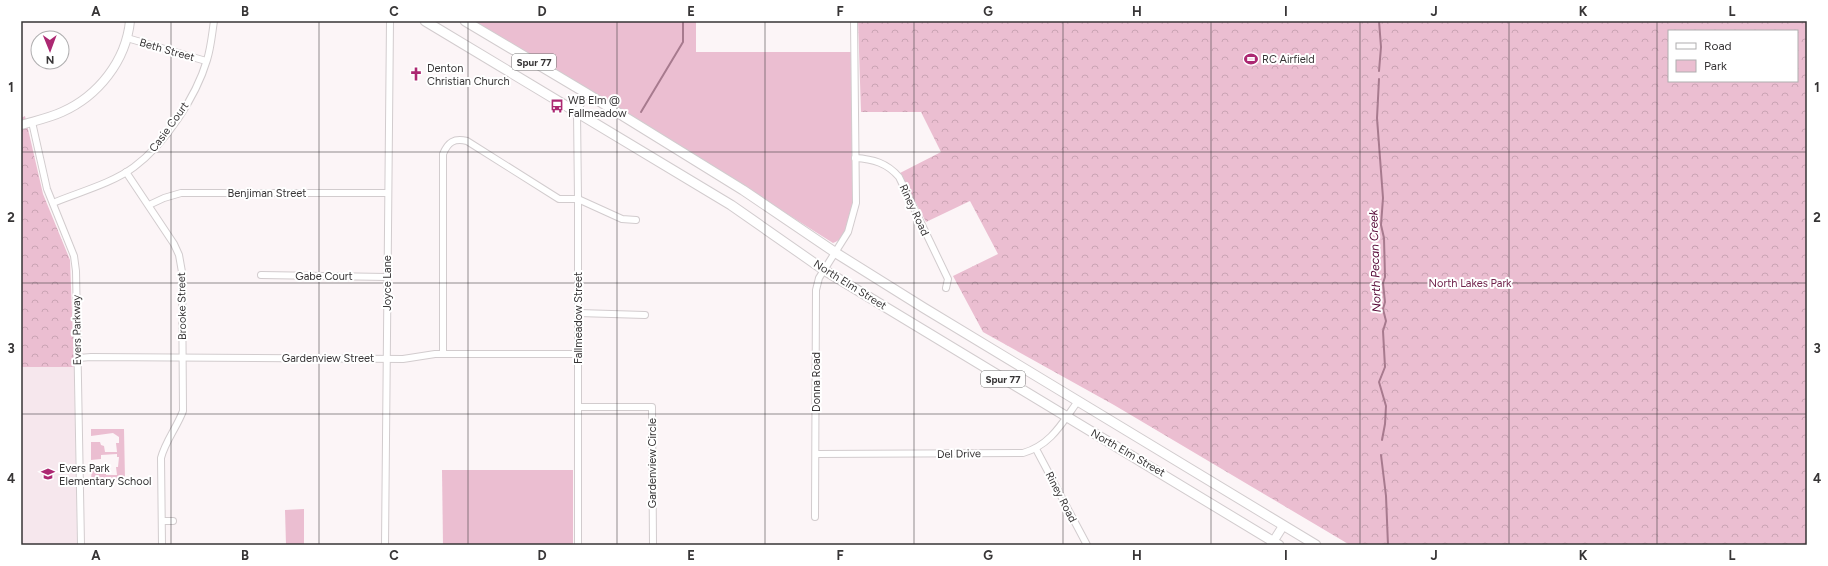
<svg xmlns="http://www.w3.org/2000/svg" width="1828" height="566" viewBox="0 0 1828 566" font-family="Figtree,sans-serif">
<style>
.built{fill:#f6e7ed}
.green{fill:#ebbed1}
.forest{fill:url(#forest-crowns);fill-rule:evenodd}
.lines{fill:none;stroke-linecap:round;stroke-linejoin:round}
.stream{stroke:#a77a8e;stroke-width:2}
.street-casing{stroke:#d2ccce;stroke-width:8}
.secondary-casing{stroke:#d2ccce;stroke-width:10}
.primary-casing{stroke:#d2ccce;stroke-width:11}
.street{stroke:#fff;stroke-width:6}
.secondary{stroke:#fff;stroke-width:8}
.primary{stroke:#fff;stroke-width:9}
.grid{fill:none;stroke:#373536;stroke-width:1;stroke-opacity:0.55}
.labels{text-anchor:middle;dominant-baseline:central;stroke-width:4;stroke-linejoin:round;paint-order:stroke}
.shield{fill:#fff;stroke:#737272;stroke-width:1}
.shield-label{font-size:10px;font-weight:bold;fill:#373536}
.street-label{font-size:11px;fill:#373536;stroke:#fff}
.poi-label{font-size:11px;fill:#373536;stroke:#fff;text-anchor:start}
.park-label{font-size:11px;fill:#71254d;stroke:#fff}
.water-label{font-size:12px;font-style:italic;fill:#540634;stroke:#fff}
.neatline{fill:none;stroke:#373536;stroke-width:1.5}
.grid-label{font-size:13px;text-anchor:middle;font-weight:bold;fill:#373536}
</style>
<defs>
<pattern id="forest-crowns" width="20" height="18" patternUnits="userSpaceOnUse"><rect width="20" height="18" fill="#ebbed1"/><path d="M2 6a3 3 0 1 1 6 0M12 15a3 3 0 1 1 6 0" fill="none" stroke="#caa4b4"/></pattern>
</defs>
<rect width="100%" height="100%" fill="#fcf5f7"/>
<!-- built -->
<path class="built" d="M21,367H74L77,544L21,545Z"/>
<!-- green -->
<g class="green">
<path d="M474,21H696V52H851L853,197C852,213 850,237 833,243L702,160Z"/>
<path d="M91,429H124L125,480L91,482L92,465H102L103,469H106V475H117L116,467H118L119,457H117V454L101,455V459L91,460V442H100L101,445L104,446L105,452H117L116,443H119V437L113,433L91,436Z"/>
<path d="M573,470V545H443L442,470Z"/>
<path d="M304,509V545H286L285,510Z"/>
</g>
<!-- forest -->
<g class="forest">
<path d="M858,21H1807V545H1350L1114,405L983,332L953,276L998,254L970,201L926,222L900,173L941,152L921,112H861ZM1669,31H1797V81H1669Z"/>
<path d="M25,116L43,194L70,260L74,367H21V118Z"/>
</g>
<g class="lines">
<!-- stream -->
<g class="stream">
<path d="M1379,71L1381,47L1379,21"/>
<path d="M1379,79L1377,118L1383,198L1381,225L1384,238L1385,277L1383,283L1385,302L1383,309L1386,321L1383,331L1385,367L1379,382L1386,406L1385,424L1382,440"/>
<path d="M641,112L683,42V21"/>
<path d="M1381,455L1386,496L1388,545"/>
</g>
<!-- street casing -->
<g class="street-casing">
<g id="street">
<path d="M127,38L206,61"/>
<path d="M32,122L47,189L74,256L76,271L81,545"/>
<path d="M855,158C873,159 887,163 899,177L948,279L946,288"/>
<path d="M126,172L174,244L179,255L182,272L183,411C177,427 165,442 161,458L162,545"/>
<path d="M53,203C79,192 111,184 134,167C165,144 196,97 207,60C211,47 212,34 214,21"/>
<path d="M149,205L164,198L181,193H387"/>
<path d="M261,275L387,277"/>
<path d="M578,313L645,315"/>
<path d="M443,354V154C448,142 454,138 467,141L559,199H578L622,219L636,220"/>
<path d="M78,358L91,357L403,359L435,354H578"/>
<path d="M578,407H652L653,545"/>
<path d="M1036,449L1087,545"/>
<path d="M816,454L1023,453C1051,445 1062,423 1078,401"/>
<path d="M815,517L816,290L819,278L848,232L856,203L854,21"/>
<path d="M162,521H173"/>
<path d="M385,545L390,21"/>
<path d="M578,545V199L577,112L586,93"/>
</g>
</g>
<!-- secondary casing -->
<g class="secondary-casing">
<g id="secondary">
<path d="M21,125C34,121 49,118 62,112C98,96 126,61 130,21"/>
<path d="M1271,545L1283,526"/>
</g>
</g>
<!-- primary casing -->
<g class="primary-casing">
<g id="primary">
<path d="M425,21L731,205L824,270L1279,545"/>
<path d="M465,21L586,93L743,190L836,253L924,308L1316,545"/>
</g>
</g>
<!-- street -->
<use href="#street" class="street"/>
<!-- secondary -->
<use href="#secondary" class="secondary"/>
<!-- primary -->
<use href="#primary" class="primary"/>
</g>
<!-- grid -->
<path class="grid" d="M171,21V545M319,21V545M468,21V545M617,21V545M765,21V545M914,21V545M1063,21V545M1211,21V545M1360,21V545M1509,21V545M1657,21V545M21,152H1807M21,283H1807M21,414H1807"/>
<!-- icons -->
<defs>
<g id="stadium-bare" transform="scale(1.08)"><path d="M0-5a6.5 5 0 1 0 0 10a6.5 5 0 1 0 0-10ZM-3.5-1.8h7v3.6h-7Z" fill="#ac2872" stroke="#fff" stroke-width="2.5" paint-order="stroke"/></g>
<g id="church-bare" transform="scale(1.08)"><path d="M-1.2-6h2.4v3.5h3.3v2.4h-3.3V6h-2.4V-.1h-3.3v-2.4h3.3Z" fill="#ac2872" stroke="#fff" stroke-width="2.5" paint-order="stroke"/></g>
<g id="bus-bare" transform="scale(1.08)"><path d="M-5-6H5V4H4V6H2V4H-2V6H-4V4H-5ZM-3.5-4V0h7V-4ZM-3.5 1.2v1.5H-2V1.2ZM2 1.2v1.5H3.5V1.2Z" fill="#ac2872" stroke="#fff" stroke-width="2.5" paint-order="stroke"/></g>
<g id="school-bare" transform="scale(1.08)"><path d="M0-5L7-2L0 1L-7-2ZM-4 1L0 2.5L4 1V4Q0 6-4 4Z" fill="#ac2872" stroke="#fff" stroke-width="2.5" paint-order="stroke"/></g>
</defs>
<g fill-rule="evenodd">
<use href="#stadium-bare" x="1251" y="59"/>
<use href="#church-bare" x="416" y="74"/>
<use href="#bus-bare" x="557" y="106"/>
<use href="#school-bare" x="48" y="474"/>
</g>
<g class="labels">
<!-- shield labels -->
<g class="shield">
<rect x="512" y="54" width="44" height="16" rx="3"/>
<rect x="981" y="371" width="44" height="16" rx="3"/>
</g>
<g class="shield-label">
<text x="534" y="62">Spur 77</text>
<text x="1003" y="379">Spur 77</text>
</g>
<!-- street labels -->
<g class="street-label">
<text transform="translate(167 50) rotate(16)">Beth Street</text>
<text transform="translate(169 127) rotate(-54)">Casie Court</text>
<text x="267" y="193">Benjiman Street</text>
<text transform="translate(914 210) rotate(65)">Riney Road</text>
<text x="324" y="276">Gabe Court</text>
<text transform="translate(387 283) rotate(-90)">Joyce Lane</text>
<text transform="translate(850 285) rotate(32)">North Elm Street</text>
<text transform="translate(182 306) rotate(-91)">Brooke Street</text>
<text transform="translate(578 318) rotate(-90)">Fallmeadow Street</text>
<text transform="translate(77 330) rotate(-91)">Evers Parkway</text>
<text x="328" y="358">Gardenview Street</text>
<text transform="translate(816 382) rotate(-90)">Donna Road</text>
<text transform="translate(1128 453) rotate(30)">North Elm Street</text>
<text transform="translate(959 454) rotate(-1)">Del Drive</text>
<text transform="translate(652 463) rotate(-90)">Gardenview Circle</text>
<text transform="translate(1061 497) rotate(63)">Riney Road</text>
</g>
<!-- poi labels -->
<g class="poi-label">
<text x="1262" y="59">RC Airfield</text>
<text x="427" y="68">Denton<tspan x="427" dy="13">Christian Church</tspan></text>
<text x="568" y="100">WB Elm @<tspan x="568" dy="13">Fallmeadow</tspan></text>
<text x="59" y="468">Evers Park<tspan x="59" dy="13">Elementary School</tspan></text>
</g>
<!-- park labels -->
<g class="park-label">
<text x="1470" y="283">North Lakes Park</text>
</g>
<!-- water labels -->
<g class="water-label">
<text transform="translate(1375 261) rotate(-92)">North Pecan Creek</text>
</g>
</g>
<!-- border -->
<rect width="1828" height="566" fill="none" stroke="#ffffff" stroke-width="44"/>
<!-- legend -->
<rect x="1668" y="30" width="130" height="52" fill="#ffffff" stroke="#afaeaf"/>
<rect x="1676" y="43" width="20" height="6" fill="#ffffff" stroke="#afaeaf"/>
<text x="1704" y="50" font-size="12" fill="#373536">Road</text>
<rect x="1676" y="60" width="20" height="12" fill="#ebbed1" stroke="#afaeaf"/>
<text x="1704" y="70" font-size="12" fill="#373536">Park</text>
<!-- north arrow -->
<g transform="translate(50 50) rotate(179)"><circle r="19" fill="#ffffff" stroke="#afaeaf"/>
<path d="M0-3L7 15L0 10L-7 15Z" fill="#ac2872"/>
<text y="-6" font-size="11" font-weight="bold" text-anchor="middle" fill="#373536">N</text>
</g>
<rect x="22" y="22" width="1784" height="522" class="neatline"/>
<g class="grid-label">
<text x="96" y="16">A</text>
<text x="245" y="16">B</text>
<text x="394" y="16">C</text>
<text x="542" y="16">D</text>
<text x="691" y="16">E</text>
<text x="840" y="16">F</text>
<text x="988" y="16">G</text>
<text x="1137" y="16">H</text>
<text x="1286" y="16">I</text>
<text x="1434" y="16">J</text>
<text x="1583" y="16">K</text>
<text x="1732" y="16">L</text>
<text x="11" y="92">1</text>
<text x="1817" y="92">1</text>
<text x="11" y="222">2</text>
<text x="1817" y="222">2</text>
<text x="11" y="353">3</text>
<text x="1817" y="353">3</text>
<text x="11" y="483">4</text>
<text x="1817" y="483">4</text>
<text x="96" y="560">A</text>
<text x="245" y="560">B</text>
<text x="394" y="560">C</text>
<text x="542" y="560">D</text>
<text x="691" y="560">E</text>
<text x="840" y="560">F</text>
<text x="988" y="560">G</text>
<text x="1137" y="560">H</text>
<text x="1286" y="560">I</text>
<text x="1434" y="560">J</text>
<text x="1583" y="560">K</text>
<text x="1732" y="560">L</text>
</g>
</svg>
